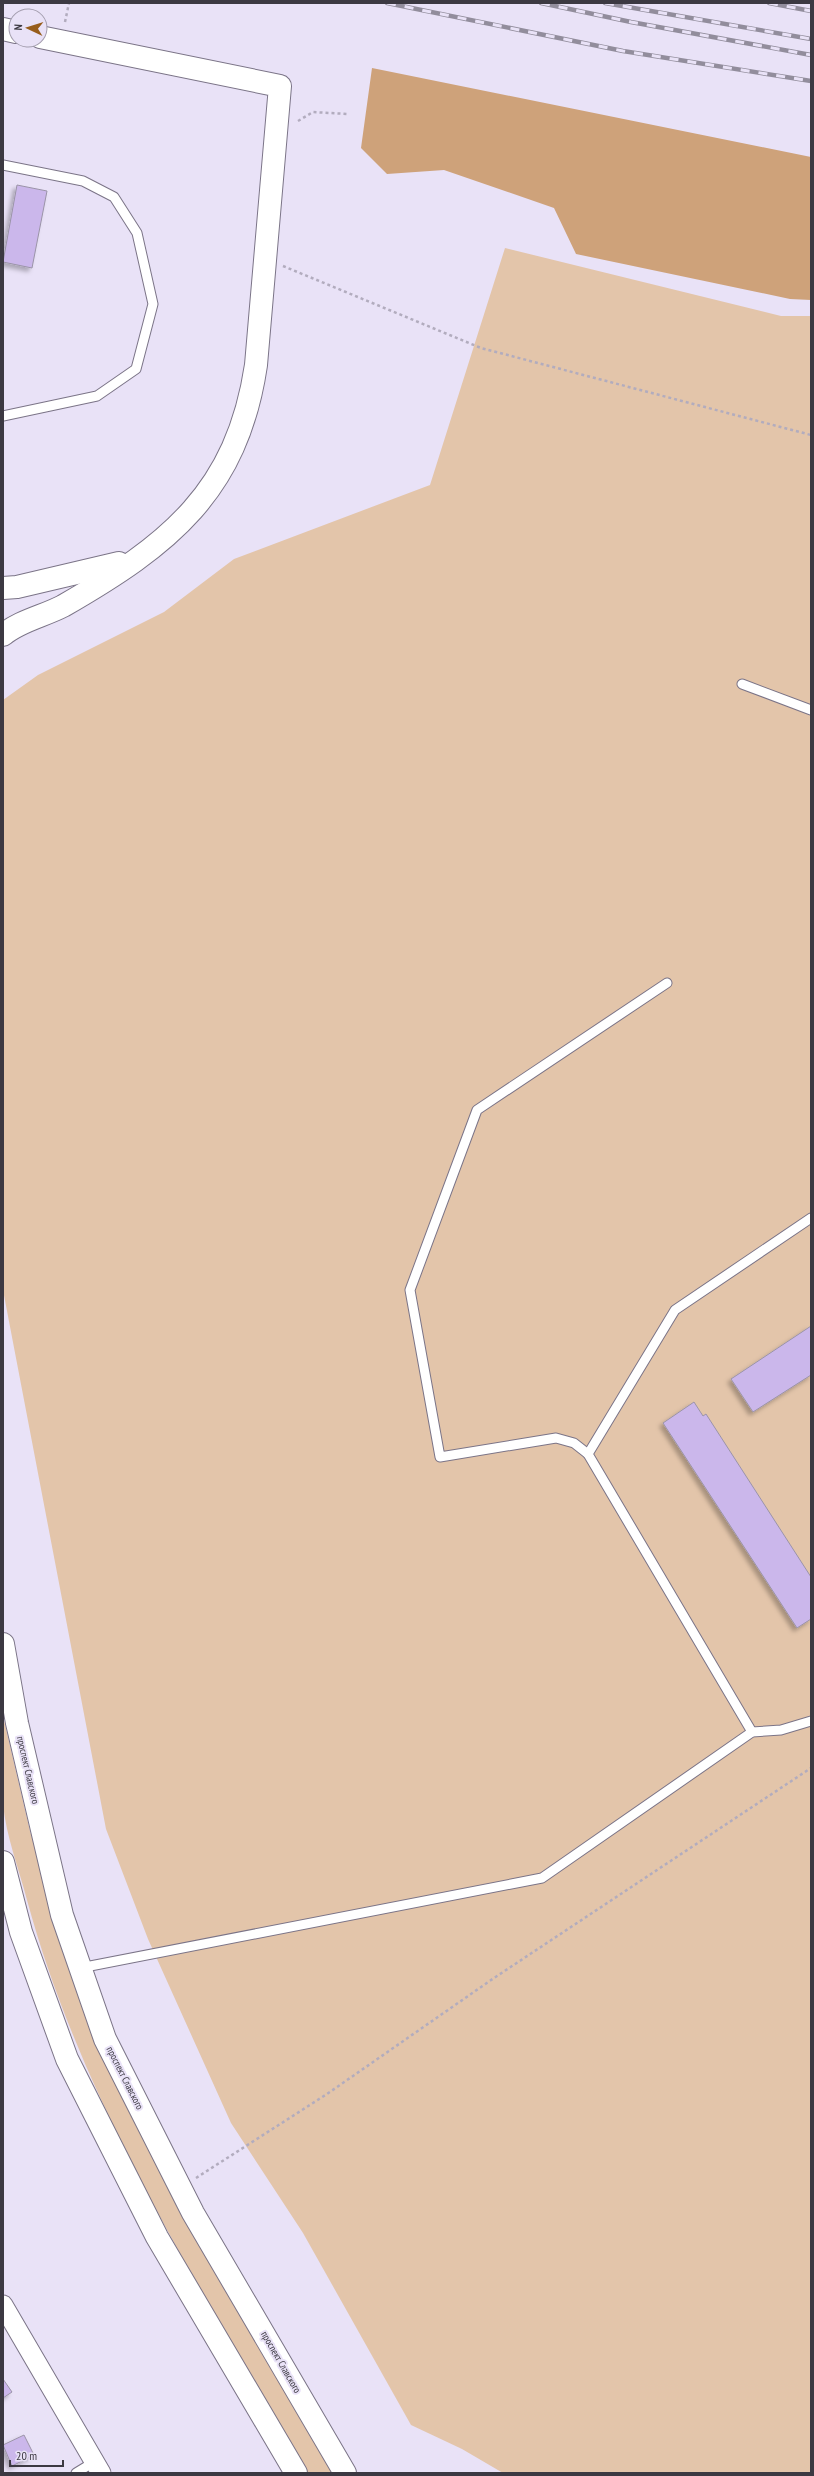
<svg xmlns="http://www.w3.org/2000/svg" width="814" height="2476" viewBox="0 0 814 2476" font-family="'PT Sans Narrow',sans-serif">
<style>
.green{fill:#e3c5aa}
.forest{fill:#cea27a}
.building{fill:#cbb7eb;stroke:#9b94a8;filter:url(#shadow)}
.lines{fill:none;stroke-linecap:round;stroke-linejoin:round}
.lane-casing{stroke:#7b7487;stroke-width:11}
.street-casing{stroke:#7b7487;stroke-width:21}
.secondary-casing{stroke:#7b7487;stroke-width:24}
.path{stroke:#b2acbe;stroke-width:2.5;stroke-dasharray:3 3;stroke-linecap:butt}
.lane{stroke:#fff;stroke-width:9}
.street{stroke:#fff;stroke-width:19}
.secondary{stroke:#fff;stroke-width:22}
.rail-casing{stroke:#928d9c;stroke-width:4.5}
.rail{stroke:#e9e2f7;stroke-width:3;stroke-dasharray:9;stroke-linecap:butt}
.labels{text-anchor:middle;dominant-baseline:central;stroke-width:4;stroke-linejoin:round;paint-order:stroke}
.street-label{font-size:10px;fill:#3c3942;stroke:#e9e2f7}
</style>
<defs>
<filter id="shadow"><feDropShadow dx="-3.5" dy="3.5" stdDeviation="2" flood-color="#0004"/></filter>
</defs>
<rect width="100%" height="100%" fill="#e9e2f7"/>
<!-- green -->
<g class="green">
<path d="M505,248L781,316H811V2473H503L462,2449L411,2425L303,2233L231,2123L148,1939L106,1829L3,1290V700L38,675L164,612L234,559L430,485Z"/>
<path d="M3,1716L30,1831L55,1916L334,2473H308C201,2290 83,2106 27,1900C19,1869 6,1836 3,1804C1,1775 3,1745 3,1716Z"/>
</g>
<!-- forest -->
<path class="forest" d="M372,68L811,157V300L790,299L576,254L554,208L444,170L387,174L361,148Z"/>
<!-- building -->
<g class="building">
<path d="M17,185L47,191L32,268L3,262Z"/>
<path d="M811,1326V1375L753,1412L731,1379Z"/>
<path d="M694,1402L703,1416L706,1414L811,1577V1619L797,1628L663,1423Z"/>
<path d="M3,2379L12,2392L3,2398Z"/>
<path d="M24,2435L34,2455L12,2466L3,2445Z"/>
</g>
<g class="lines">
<!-- lane casing -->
<g class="lane-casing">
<g id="lane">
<path d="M3,165L83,181L114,197L137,233L153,304L136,369L97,396L3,416"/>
<path d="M742,684L811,710"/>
<path d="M588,1454L574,1443L556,1438L440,1457L410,1290L477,1110L667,983"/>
<path d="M752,1732L588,1454L675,1310L811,1218"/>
<path d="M80,1968L542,1878L752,1732L781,1730L811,1721"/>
<path d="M76,2473L94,2462"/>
</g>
</g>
<!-- street casing -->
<g class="street-casing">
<path id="street" d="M3,2305L101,2473"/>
</g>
<!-- secondary casing -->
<g class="secondary-casing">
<g id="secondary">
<path d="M3,29L16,32"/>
<path d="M3,588L17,587L119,563"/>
<path d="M3,635C19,621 44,616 63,606C169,545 237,492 256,365L280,86L40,37"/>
<path d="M3,1644L17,1723L62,1915L105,2039L193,2213L345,2473"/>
<path d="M3,1862L21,1932L67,2059L157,2237L296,2473"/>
</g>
</g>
<!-- path -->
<g class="path">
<path d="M65,22L69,3"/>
<path d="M298,121L313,112L347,114"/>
<path d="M283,266L481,348L811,435"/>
<path d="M196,2178L327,2094L494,1978L811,1768"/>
</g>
<!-- lane -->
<use href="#lane" class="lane"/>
<!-- street -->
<use href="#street" class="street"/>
<!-- secondary -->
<use href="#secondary" class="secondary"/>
<!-- rail casing -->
<g class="rail-casing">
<g id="rail">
<path d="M387,3L623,51L811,81"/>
<path d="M541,3L631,22L811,55"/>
<path d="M605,3L811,39"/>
<path d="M769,3L811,11"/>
</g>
</g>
<!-- rail -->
<use href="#rail" class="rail"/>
</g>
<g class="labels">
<!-- street labels -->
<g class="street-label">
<text transform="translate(28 1770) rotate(77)">проспект Славского</text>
<text transform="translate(125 2078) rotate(63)">проспект Славского</text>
<text transform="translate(281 2362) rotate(60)">проспект Славского</text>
</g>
</g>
<!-- border -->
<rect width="814" height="2476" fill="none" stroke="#3c3942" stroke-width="8"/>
<!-- north arrow -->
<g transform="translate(28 28) rotate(274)"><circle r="19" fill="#e9e2f7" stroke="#a49eaf"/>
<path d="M0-3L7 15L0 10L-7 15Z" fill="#975d1b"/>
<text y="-6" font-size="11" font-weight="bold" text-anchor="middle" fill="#3c3942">N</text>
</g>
<!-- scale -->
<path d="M10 2460v6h53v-6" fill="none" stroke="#3c3942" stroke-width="2"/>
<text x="16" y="2460" font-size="12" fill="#3c3942" stroke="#e9e2f7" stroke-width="3" paint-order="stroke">20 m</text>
</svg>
